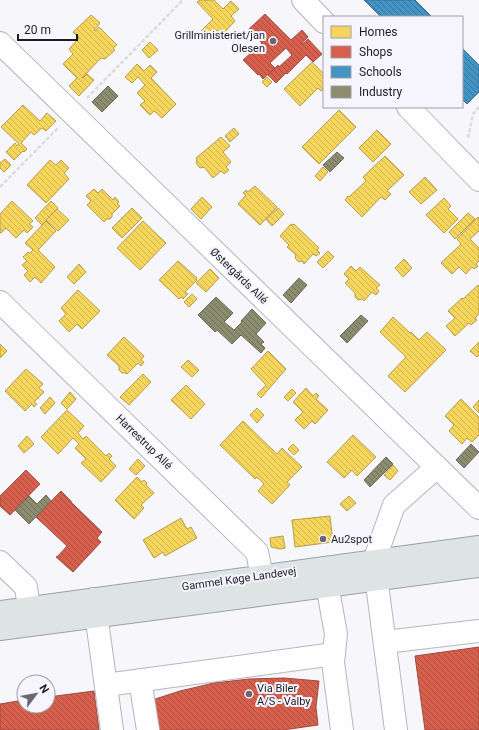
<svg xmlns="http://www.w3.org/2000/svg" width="479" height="730" viewBox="0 0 479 730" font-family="Roboto,sans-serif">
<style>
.homes{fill:url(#homes-back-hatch);stroke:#b59e4b}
.shops{fill:url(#shops-back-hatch);stroke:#9f4c41}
.schools{fill:url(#schools-back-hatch);stroke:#386f93}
.industry{fill:url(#industry-back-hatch);stroke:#6b6a58}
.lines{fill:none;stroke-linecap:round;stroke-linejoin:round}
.minor-casing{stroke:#b7b6bc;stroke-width:24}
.major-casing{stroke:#96a3a3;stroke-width:24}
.path{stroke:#dcdcdd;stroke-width:2.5;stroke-dasharray:4 2;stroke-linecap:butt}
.minor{stroke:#fefefe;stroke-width:22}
.major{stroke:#dde4e3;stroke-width:22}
.poi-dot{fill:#6a686f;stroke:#f6f4fd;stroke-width:1.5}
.labels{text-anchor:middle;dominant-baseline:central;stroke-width:4;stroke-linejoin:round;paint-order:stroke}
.poi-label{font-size:11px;fill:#1e1c24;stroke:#f6f4fd;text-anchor:start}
.street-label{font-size:11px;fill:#1e1c24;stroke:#f6f4fd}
</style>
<defs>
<pattern id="homes-back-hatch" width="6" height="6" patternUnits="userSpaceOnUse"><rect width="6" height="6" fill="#f6d55c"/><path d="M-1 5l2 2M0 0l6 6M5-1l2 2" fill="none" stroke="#d2b650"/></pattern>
<pattern id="shops-back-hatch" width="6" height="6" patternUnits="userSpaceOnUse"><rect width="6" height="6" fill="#d6604d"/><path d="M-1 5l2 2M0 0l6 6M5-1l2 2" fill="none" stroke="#ad4e40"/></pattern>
<pattern id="schools-back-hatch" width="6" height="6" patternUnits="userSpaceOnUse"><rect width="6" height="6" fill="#4393c3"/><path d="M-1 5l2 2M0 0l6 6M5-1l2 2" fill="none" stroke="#37779e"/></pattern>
<pattern id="industry-back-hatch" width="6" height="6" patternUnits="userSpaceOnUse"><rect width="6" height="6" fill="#8c8c6e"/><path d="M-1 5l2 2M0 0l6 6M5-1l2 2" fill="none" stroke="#72725a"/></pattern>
</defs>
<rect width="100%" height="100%" fill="#f7f6fb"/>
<!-- homes -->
<g class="homes">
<path d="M200,0H214L223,9L231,1L239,9L231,16L235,21L222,35L217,30L206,41L198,34L213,19L197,2Z"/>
<path d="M91,15L100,23L94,30L95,31L99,27L117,45L113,48L115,50L105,59L101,58L82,78H83L87,74L94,80L79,96L69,86L77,78L63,64L73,54L69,49L79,38L73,32Z"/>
<path d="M150,42L158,50L149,58L142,50Z"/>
<path d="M312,62L324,74V88L321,91L318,88L300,106L284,89Z"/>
<path d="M137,64L144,71L150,65L157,72L151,78L176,104L162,118L154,111L150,115L140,105L145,101L137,93L145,85L138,77L132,83L125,77Z"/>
<path d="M267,77L272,82L267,87L262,82Z"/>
<path d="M23,105L40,121L47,113L56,121L46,131L42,128L34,135L31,132L21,143L27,149L24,152L23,151L14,160L6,152L15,143L17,146L19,144L1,127Z"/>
<path d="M339,110L356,127L319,164L302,147Z"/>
<path d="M234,128L239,134L230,142L225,136Z"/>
<path d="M377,130L391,144L373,162L359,148Z"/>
<path d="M221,137L230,146L223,152L231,162L226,167L229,170L224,174L221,171L213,178L204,167L200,168L196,163L197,160L196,158Z"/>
<path d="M385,156L404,175L387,191L391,194L385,200L381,197L362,217L345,200L348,196L349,197L366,181L363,177Z"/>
<path d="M5,159L11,165L4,172L0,168V163Z"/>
<path d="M50,160L56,165L61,160L69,168L64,173L69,179L46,203L27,185Z"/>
<path d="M323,167L328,172L320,181L315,176Z"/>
<path d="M425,177L437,190L421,204L409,192Z"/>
<path d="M255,186L277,207L260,225L238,204L246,195L243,193L246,190L248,192Z"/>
<path d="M94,189L98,193L102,189L113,200L115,197L119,202L117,204L120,206L112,214V217L110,219H107L104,222L87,205L91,201L86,196Z"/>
<path d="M202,197L212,207L201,219L191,209Z"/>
<path d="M444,198L451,206L448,209L458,219L444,233L426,215Z"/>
<path d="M12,201L33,221L29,224L33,227L27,233L24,230L16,238L6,228L1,233H0V214Z"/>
<path d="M51,201L58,208L42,225L35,218Z"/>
<path d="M132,208L142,218L122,238L112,228Z"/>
<path d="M278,208L284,214L272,226L266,219Z"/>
<path d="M57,209L69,220L58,231L46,220Z"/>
<path d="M468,213L475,219L455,239L449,232Z"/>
<path d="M478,217L479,218V231L470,239L479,248V261L476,264L478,266L474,269L472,267L466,274L459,267L452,274L441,263L461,244L457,239Z"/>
<path d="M46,221L56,231L38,250L55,267L41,283L35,277L30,282L24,275L28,271L22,265L27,261L23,257L28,252L30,253L33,250L25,243Z"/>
<path d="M143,221L166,243L140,270L117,248Z"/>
<path d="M291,224L293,225L294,224L319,248L317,250L320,253L316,256L313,254L304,264L302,261L299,262L295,258L296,255L287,247L289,245L280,236Z"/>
<path d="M328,251L334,257L323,268L317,262Z"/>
<path d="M404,259L412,268L403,277L395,268Z"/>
<path d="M178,261L197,278L196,279L197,280L185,292L188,294L183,299L181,297L179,299L159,280Z"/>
<path d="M79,264L86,272L74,284L67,277Z"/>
<path d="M351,266L356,271L360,267L380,285L376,288L379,291L376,295L372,292L364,301L362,299L358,300L355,297V293L345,283L349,279L344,274Z"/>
<path d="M210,269L219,278L206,292L196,283Z"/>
<path d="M478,285L479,286V314L475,318L477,320L471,325L469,323L455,336L446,326L455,318L448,311L462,298L463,299Z"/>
<path d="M78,290L100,311L82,329L77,324L69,332L59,321L66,314L61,308Z"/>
<path d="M192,294L197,299L189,307L184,302Z"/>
<path d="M393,317L410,333L411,332L419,340L427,332L446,350L405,392L388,376L406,357L380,332Z"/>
<path d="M124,337L144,356L141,360L144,362L141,366L138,363L127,374L126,373H122L119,370V366L107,355Z"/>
<path d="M479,342V355L477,357L470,351Z"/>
<path d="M0,344L7,351L0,358Z"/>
<path d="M268,351L286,369L261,398L257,394L266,385L251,369Z"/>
<path d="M188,360L199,370L192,377L181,367Z"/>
<path d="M26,369L43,384L39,388L44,392L34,402L37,404L34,407L32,404L25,411L5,391Z"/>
<path d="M143,374L151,382L129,405L120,397Z"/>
<path d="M186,385L205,404L191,419L171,400Z"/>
<path d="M306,388L313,396L316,393L319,396L316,399L328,410L315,424L312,421L304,429L295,420L303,412L293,402Z"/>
<path d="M292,389L296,393L288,401L284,397Z"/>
<path d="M70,392L76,399L67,409L61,403Z"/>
<path d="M50,397L55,403L45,414L40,408Z"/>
<path d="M461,399L479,417V435L472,442L467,438L462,444L449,431L454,425L445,416Z"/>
<path d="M479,400V413L473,407Z"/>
<path d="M257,408L264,415L257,423L250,415Z"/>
<path d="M67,410L84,426L78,433L83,439L86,436L106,456L109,453L112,456L109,459L116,466L101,482L81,463L86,459L75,448L79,444L73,438L58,454L41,437Z"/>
<path d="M243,421L277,454L282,448L302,467L287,482L290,485L272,504L258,491L264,484L257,477L255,479L220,445Z"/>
<path d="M353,435L376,457L357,476L352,470L344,478L327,462Z"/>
<path d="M27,436L34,444L24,453L18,446Z"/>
<path d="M293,444L299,450L294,455L288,449Z"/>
<path d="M138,459L145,466L136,475L129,469Z"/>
<path d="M393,465L398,471L390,480L384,475Z"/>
<path d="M137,477L142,482L144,480L147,483L146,485L154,493L141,505L144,508L134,519L115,500Z"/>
<path d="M349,496L356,503L347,511L340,504Z"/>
<path d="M330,516L333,542L295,547L292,520Z"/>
<path d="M181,518L187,529L191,527L197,538L165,556L163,552L154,558L143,540Z"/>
<path d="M283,536L285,548L280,549L271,547L270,538Z"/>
</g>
<!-- shops -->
<g class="shops">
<path d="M265,14L291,40L302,30L308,37L302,43L303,44L308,39L322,54L313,62L306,55L287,74L286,73L276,83L268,75L278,65L279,67L292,55L286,48L270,63L275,68L263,79L259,74L258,75L243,60L262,43L248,30Z"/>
<path d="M26,470L40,484L10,515L0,506V496Z"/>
<path d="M61,491L71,501V502L102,532L97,538L101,542L73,572L56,557L58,556L67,546L36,517Z"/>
<path d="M479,647V730H425L415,656Z"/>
<path d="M284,678L319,681L316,707L318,725L283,730H157L146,702L180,691L214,683L249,679Z"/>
<path d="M94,691L99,730H0V704L24,700V706H48V697Z"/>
</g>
<!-- schools -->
<g class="schools">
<path d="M364,0H415L432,17H381Z"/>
<path d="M462,48L479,65V92L467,104L462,99Z"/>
</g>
<!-- industry -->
<g class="industry">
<path d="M108,86L118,96L102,112L92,102Z"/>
<path d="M337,152L344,158L330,172L323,165Z"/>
<path d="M299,278L307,285L291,303L283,295Z"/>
<path d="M216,297L233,313L224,322L234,330L242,322L241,321L252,309L266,323L256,334L264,342L261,344L265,348L261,353L241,335L232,344L217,330L215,332L198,315Z"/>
<path d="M361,315L368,321L347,343L340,336Z"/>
<path d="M471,444L479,452L464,468L456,460Z"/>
<path d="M386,457L393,464L370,487L364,480Z"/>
<path d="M46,495L51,501L29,524L15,510L29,496L37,504Z"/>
</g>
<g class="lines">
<!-- minor casing -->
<g class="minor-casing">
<g id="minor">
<path d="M303,0L324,22"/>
<path d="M0,43L479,508"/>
<path d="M408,107L479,180"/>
<path d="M0,302L257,552L262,576L264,594"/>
<path d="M0,562L26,587L29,608L30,625"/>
<path d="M324,568L336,634L333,662L342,730"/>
<path d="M94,599L112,730"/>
<path d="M385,642L479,631"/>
<path d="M140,680L148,730"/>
<path d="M106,685L334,654"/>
<path d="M396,730L374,561L394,505L437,467"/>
</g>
</g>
<!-- major casing -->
<g class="major-casing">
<g id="major">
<path d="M0,612L479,547"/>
<path d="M0,629L479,566"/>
</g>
</g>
<!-- path -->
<g class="path">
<path d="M87,98L183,0"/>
<path d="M468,138L473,114L479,107"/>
<path d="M0,187L58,128"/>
</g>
<!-- minor -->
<use href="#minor" class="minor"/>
<!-- major -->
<use href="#major" class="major"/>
</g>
<!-- markers -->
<g class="poi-dot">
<circle cx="273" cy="41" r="4"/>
<circle cx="323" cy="539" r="4"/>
<circle cx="249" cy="694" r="4"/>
</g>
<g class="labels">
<!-- poi labels -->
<g class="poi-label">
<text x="265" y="35" text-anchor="end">Grillministeriet/jan<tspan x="265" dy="13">Olesen</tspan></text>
<text x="331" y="539">Au2spot</text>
<text x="257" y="688">Via Biler<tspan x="257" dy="13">A/S - Valby</tspan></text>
</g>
<!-- street labels -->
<g class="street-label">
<text transform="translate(239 276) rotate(44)">Østergårds Allé</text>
<text transform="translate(144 442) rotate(44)">Harrestrup Allé</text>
<text transform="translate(239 579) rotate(-8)">Gammel Køge Landevej</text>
</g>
</g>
<!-- legend -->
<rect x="323" y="16" width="140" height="92" fill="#f6f4fd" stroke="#a09ea6"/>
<rect x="331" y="26" width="20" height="12" fill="#f6d55c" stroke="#a09ea6"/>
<text x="359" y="36" font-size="12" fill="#1e1c24">Homes</text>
<rect x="331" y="46" width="20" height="12" fill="#d6604d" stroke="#a09ea6"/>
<text x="359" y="56" font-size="12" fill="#1e1c24">Shops</text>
<rect x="331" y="66" width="20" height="12" fill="#4393c3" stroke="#a09ea6"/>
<text x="359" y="76" font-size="12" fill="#1e1c24">Schools</text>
<rect x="331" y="86" width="20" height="12" fill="#8c8c6e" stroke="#a09ea6"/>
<text x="359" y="96" font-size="12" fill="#1e1c24">Industry</text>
<!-- north arrow -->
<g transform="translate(36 694) rotate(58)"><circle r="19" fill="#f6f4fd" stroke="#a09ea6"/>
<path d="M0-3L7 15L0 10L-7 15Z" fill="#6a686f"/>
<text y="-6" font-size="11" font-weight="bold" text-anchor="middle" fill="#1e1c24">N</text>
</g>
<!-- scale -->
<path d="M18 34v6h59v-6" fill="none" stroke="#1e1c24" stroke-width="2"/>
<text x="24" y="34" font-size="12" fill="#1e1c24" stroke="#f6f4fd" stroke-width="3" paint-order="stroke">20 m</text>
</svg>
